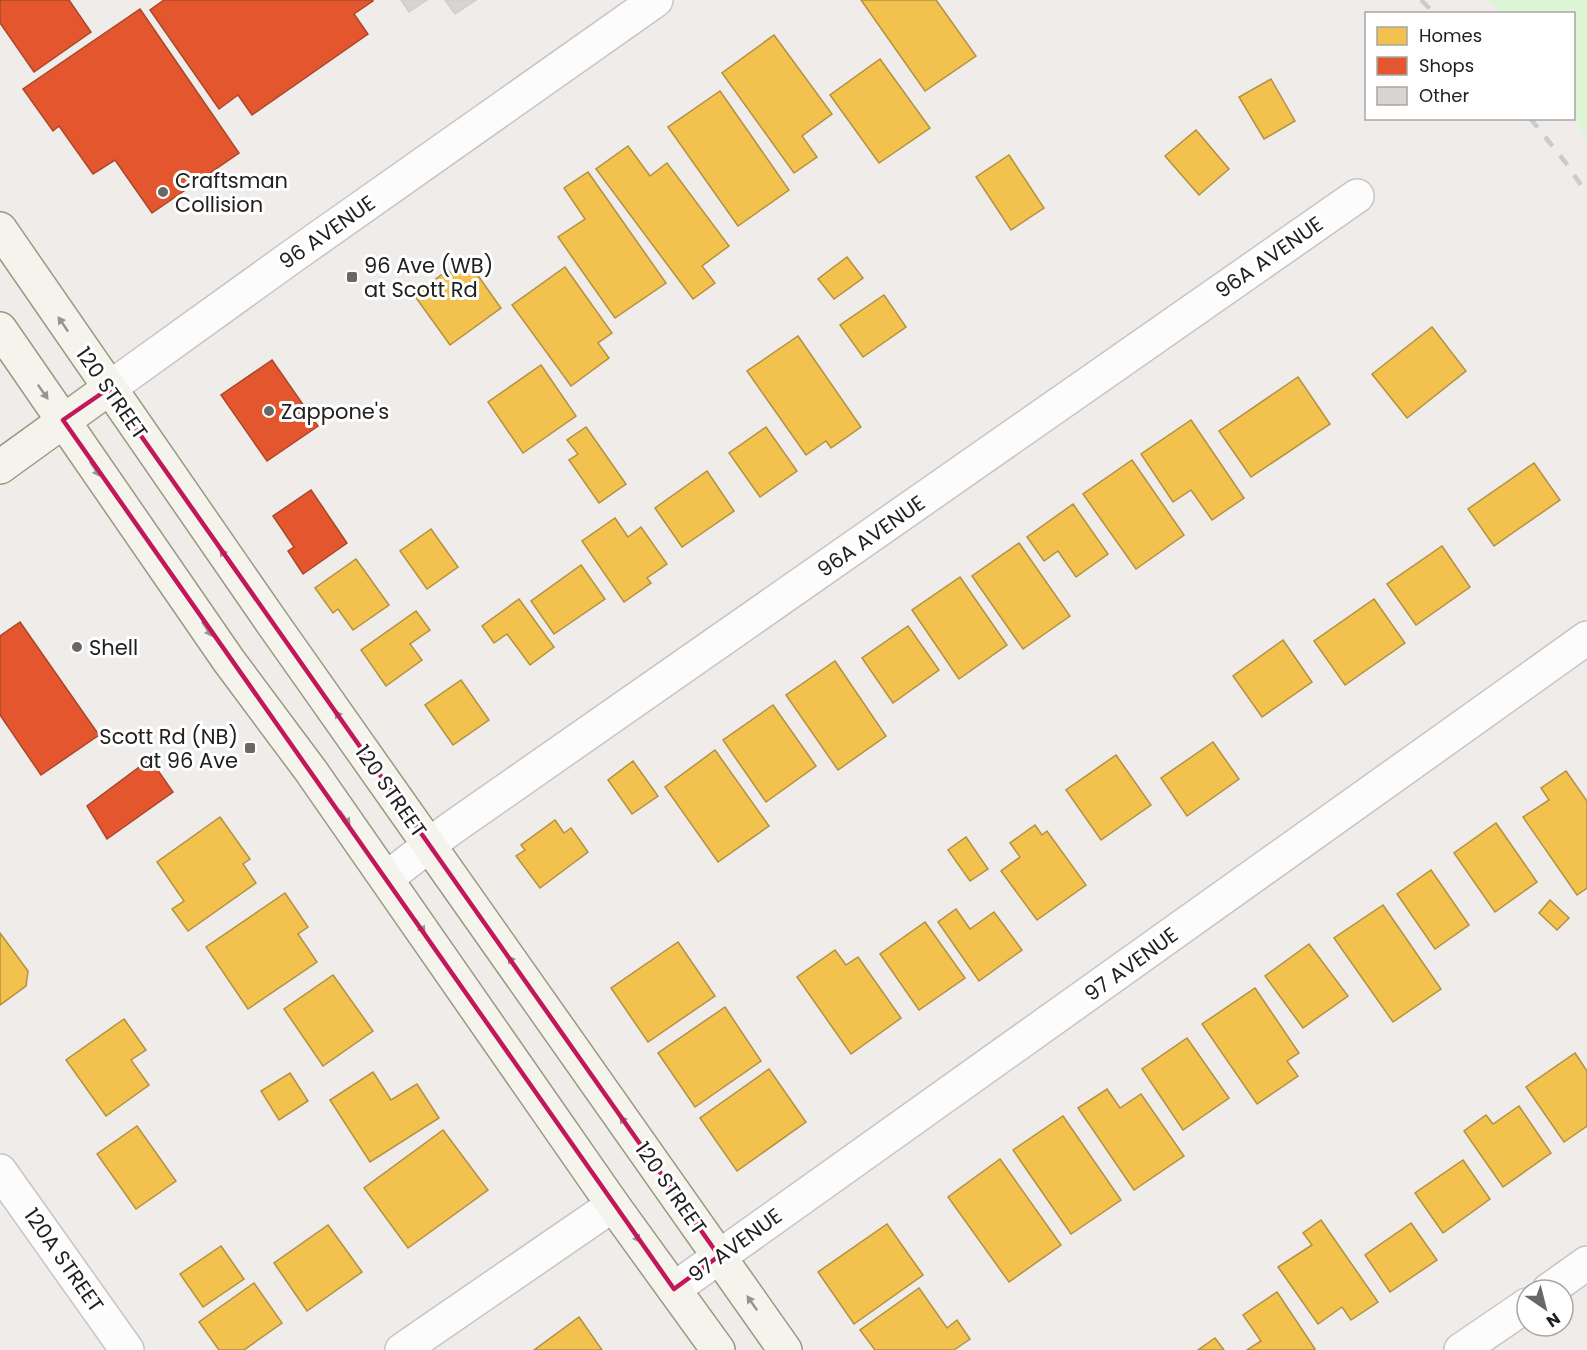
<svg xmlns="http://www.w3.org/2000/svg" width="1587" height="1350" viewBox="0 0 1587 1350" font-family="Poppins,sans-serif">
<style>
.park{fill:#dbf5d5}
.homes{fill:#f2c14e;stroke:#b39140;stroke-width:1.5}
.shops{fill:#e4572e;stroke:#aa472a;stroke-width:1.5}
.building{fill:#d8d4d2;stroke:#d3cdcb;stroke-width:1.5}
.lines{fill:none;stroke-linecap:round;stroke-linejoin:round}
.minor-casing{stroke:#c6c5c4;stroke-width:36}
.tertiary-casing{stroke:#c6c5c4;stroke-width:36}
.secondary-casing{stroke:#9b9880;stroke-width:36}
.minor{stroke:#fdfcfc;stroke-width:33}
.tertiary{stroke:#fdfcfc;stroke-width:33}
.secondary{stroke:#f4f3ec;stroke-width:33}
.rail{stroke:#cbcbcb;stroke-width:4.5;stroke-dasharray:12 12;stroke-linecap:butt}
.oneway{fill:#959491}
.marked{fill:none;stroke:#c2185b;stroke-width:4.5;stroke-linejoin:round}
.poi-dot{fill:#696867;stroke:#fff;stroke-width:2}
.labels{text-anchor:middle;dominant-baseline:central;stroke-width:6;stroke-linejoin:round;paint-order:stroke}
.poi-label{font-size:21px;fill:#212121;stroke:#fff;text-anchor:start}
.street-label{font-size:21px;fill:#212121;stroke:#fff}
</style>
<rect width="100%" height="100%" fill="#efecea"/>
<!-- park -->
<path class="park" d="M1489,0H1587V142L1574,117V14L1499,13Z"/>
<!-- homes -->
<g class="homes">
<path d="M861,0H936L976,56L925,91Z"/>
<path d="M774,35L832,114L802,136L817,157L794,173L722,73Z"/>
<path d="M880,59L930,128L879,163L830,95Z"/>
<path d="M1271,79L1295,121L1264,139L1239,97Z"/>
<path d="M720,91L789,190L738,226L668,127Z"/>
<path d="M1196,130L1229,169L1199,195L1165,156Z"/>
<path d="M628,146L650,176L667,163L729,246L702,266L715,283L693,299L596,169Z"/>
<path d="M1009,155L1044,208L1011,230L976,177Z"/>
<path d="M588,172L666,283L615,318L558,237L585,219L564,188Z"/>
<path d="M847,257L863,278L834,299L818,279Z"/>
<path d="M469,263L501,308L450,345L414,295L448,270L452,275Z"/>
<path d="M565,267L612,333L598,343L609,358L571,386L512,305Z"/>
<path d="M884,295L906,327L863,357L840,325Z"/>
<path d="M1432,327L1466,371L1407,418L1372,374Z"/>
<path d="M798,336L861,427L831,448L826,441L806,455L747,371Z"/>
<path d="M541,365L576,416L523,453L488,402Z"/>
<path d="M1298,377L1330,424L1251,477L1219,431Z"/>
<path d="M1191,420L1244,498L1212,520L1191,490L1173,502L1141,454Z"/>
<path d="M586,427L626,484L599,503L569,460L578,454L567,440Z"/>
<path d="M766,427L797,471L760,497L729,453Z"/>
<path d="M1132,460L1184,535L1136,569L1083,494Z"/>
<path d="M1534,463L1560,500L1494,546L1468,509Z"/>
<path d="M707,471L734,511L682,547L655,508Z"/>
<path d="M1073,504L1108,554L1076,577L1058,551L1044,561L1027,537Z"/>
<path d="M615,518L628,537L641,527L667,564L647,578L651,583L624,602L582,541Z"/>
<path d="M431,529L458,567L427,589L400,551Z"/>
<path d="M1019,543L1070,616L1023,649L972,576Z"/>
<path d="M1442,546L1470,587L1416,625L1387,584Z"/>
<path d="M356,559L389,605L353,630L338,609L333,613L315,588Z"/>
<path d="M581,565L605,599L554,634L531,601Z"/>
<path d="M960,577L1007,645L959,679L912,610Z"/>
<path d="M519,599L554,647L530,665L507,634L494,643L482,626Z"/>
<path d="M1374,599L1405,643L1345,685L1314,641Z"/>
<path d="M416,611L430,630L410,644L422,660L386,686L361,650Z"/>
<path d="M908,626L939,670L893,703L862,658Z"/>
<path d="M1283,640L1312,682L1262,717L1233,676Z"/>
<path d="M835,661L886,736L838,770L786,695Z"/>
<path d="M461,680L489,720L453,745L425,705Z"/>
<path d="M773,705L816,766L766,802L723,740Z"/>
<path d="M1213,742L1239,779L1187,816L1161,778Z"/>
<path d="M715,750L769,826L718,862L665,787Z"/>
<path d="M1116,755L1151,805L1101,840L1066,790Z"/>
<path d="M633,761L658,796L632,814L608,780Z"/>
<path d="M1566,771L1587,801V888L1577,895L1523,817L1549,800L1541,788Z"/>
<path d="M220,817L250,859L243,864L256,883L188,931L172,909L184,901L157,862Z"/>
<path d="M555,820L564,833L571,828L588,852L540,888L516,856L525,850L521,845Z"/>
<path d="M1496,823L1537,882L1495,912L1454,853Z"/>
<path d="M1035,825L1042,835L1047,831L1086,885L1037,920L1001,871L1020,857L1010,843Z"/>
<path d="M966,837L988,869L970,881L948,850Z"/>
<path d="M1431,870L1469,925L1435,949L1397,894Z"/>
<path d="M285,893L308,927L298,934L317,962L248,1009L206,947Z"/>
<path d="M1550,900L1569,918L1557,930L1539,913Z"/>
<path d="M1383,905L1441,989L1393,1022L1334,938Z"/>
<path d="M956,909L970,929L994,912L1022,950L979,981L938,922Z"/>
<path d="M925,922L965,978L919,1010L880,954Z"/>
<path d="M0,933L28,971L26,986L0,1005Z"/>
<path d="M678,942L715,996L648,1042L611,988Z"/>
<path d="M1309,944L1348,996L1303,1028L1265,976Z"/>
<path d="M835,950L846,965L858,957L901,1018L851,1054L797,977Z"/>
<path d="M333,975L373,1031L323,1066L284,1009Z"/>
<path d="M1255,988L1299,1053L1287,1061L1298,1076L1257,1104L1202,1024Z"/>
<path d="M725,1007L761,1061L695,1107L658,1053Z"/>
<path d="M124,1019L146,1050L131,1060L149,1085L106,1116L66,1060Z"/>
<path d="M1187,1038L1229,1098L1183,1130L1142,1069Z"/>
<path d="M1575,1053L1587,1071V1126L1564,1142L1526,1087Z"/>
<path d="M769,1069L806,1122L737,1171L700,1118Z"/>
<path d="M373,1072L391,1100L417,1084L439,1118L370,1162L330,1100Z"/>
<path d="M290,1073L308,1101L279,1120L261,1091Z"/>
<path d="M1107,1089L1120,1108L1141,1094L1184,1156L1134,1190L1078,1108Z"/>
<path d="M1519,1106L1551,1153L1503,1187L1464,1131L1486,1115L1493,1124Z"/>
<path d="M1063,1116L1121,1200L1071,1234L1013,1150Z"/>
<path d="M137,1126L176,1181L136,1209L97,1154Z"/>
<path d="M443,1130L488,1190L408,1248L364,1188Z"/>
<path d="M1000,1159L1061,1245L1009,1282L948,1197Z"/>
<path d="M1463,1160L1490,1199L1443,1233L1415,1193Z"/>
<path d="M1321,1220L1378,1302L1351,1320L1342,1307L1318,1324L1278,1267L1312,1245L1303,1233Z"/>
<path d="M1411,1223L1437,1260L1390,1292L1365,1255Z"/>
<path d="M887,1224L923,1275L854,1324L818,1272Z"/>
<path d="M328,1225L362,1272L307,1311L274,1263Z"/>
<path d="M221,1246L244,1279L203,1307L180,1274Z"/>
<path d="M254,1283L282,1323L244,1350H219L199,1322Z"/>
<path d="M919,1288L947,1328L957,1320L970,1339L954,1350H875L860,1330Z"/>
<path d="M1277,1292L1315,1349L1314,1350H1247L1261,1341L1243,1315Z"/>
<path d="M579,1317L602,1350H534Z"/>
<path d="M1215,1338L1224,1350H1198Z"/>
</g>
<!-- shops -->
<g class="shops">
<path d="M0,0H69L91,32L34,72L0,23Z"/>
<path d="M164,0H372L373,1L354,14L368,34L252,115L238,95L219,109L150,10Z"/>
<path d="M140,9L239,153L152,213L115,160L93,174L59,126L53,131L23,89Z"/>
<path d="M272,360L318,426L267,461L221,395Z"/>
<path d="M311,490L347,543L303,574L288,551L294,547L273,516Z"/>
<path d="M20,622L99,735L41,775L0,715V636Z"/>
<path d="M150,759L173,792L107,839L87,806Z"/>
</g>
<!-- building -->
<g class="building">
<path d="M401,0H427L409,12Z"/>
<path d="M445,0H476L455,14Z"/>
</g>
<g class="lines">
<!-- minor casing -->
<g class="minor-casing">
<g id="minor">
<path d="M387,878L449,830L1357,196"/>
<path d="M0,1171L127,1350"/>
<path d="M674,1289L1587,638"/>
<path d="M1549,1290L1587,1263"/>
<path d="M402,1350L613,1205"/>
<path d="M1461,1350L1527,1305"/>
</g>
</g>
<!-- tertiary casing -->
<g class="tertiary-casing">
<path id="tertiary" d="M108,389L290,258L656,0"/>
</g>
<!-- secondary casing -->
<g class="secondary-casing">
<g id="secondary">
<path d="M0,229L271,621L785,1350"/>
<path d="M0,329L229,661L311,771L613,1205L718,1350"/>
<path d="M0,467L108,389"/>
</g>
</g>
<!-- minor -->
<use href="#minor" class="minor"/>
<!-- tertiary -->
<use href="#tertiary" class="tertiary"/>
<!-- secondary -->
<use href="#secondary" class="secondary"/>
<!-- rail -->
<g class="rail">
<path d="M1421,0L1435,14"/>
<path d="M1530,118L1566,163L1587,194"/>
</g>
</g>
<!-- one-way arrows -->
<defs><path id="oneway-solid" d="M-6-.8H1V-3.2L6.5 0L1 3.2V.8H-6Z" transform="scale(1.5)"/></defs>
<g class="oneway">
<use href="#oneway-solid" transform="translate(63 324) rotate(-124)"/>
<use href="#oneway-solid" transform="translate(43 392) rotate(55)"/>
<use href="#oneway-solid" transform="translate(95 469) rotate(56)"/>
<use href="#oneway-solid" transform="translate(225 556) rotate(-125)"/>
<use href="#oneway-solid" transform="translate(207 629) rotate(55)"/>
<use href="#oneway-solid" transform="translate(340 718) rotate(-125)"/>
<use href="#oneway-solid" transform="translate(345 818) rotate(55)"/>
<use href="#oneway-solid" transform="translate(420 926) rotate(55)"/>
<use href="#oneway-solid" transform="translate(513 963) rotate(-125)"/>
<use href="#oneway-solid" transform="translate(625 1123) rotate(-125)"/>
<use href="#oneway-solid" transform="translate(635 1235) rotate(54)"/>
<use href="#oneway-solid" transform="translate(752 1303) rotate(-125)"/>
</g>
<!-- marked area -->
<path class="marked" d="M108,389L719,1256L674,1289L63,420Z"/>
<!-- markers -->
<g class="poi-dot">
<circle cx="163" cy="192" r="6"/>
<rect x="346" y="271" width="12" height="12" rx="3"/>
<circle cx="269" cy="411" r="6"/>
<circle cx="77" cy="647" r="6"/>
<rect x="244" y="742" width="12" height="12" rx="3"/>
</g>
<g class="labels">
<!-- poi labels -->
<g class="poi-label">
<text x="175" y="180">Craftsman<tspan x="175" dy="24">Collision</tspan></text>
<text x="364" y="265">96 Ave (WB)<tspan x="364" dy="24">at Scott Rd</tspan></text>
<text x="281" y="411">Zappone's</text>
<text x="89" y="647">Shell</text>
<text x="238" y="736" text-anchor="end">Scott Rd (NB)<tspan x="238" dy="24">at 96 Ave</tspan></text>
</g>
<!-- street labels -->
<g class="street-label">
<text transform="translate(327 232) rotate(-35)">96 AVENUE</text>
<text transform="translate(1269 257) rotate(-35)">96A AVENUE</text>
<text transform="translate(112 393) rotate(55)">120 STREET</text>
<text transform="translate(871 536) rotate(-35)">96A AVENUE</text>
<text transform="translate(391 791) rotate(55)">120 STREET</text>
<text transform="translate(1131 964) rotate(-36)">97 AVENUE</text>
<text transform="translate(671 1188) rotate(55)">120 STREET</text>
<text transform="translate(735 1245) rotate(-36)">97 AVENUE</text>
<text transform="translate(64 1260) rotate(55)">120A STREET</text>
</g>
</g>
<!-- legend -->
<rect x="1365" y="12" width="210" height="108" fill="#ffffff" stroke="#a6a6a6" stroke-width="1.5"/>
<rect x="1377" y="27" width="30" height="18" fill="#f2c14e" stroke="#a6a6a6" stroke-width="1.5"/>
<text x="1419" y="42" font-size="18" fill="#212121">Homes</text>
<rect x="1377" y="57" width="30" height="18" fill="#e4572e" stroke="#a6a6a6" stroke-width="1.5"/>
<text x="1419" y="72" font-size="18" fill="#212121">Shops</text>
<rect x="1377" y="87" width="30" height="18" fill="#d8d4d2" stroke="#a6a6a6" stroke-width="1.5"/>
<text x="1419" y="102" font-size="18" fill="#212121">Other</text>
<!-- north arrow -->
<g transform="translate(1545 1308) rotate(145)"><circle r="28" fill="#ffffff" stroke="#a6a6a6" stroke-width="1.5"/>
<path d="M0-4.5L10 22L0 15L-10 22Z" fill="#696867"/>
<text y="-9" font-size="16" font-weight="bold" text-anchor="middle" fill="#212121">N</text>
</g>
</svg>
